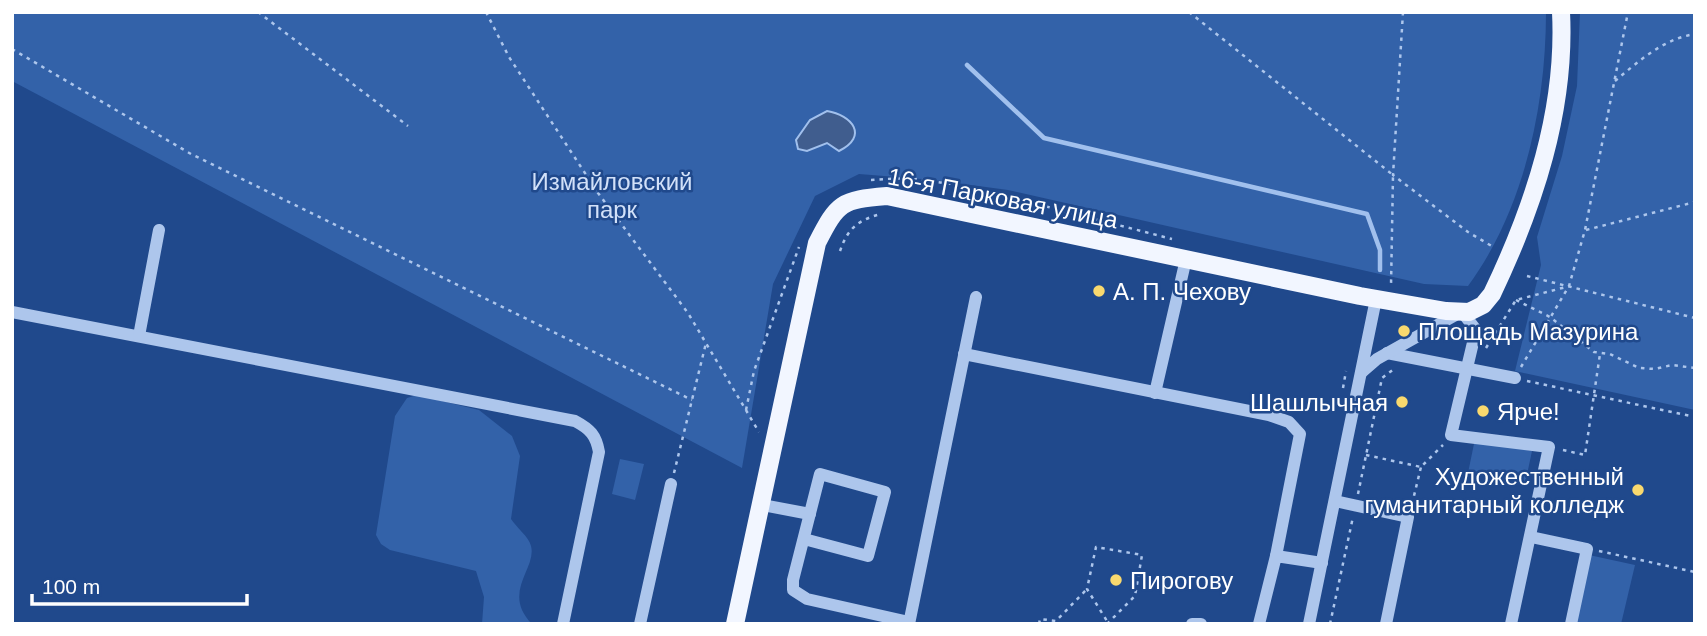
<svg xmlns="http://www.w3.org/2000/svg" width="1707" height="636" viewBox="0 0 1707 636" font-family="Helvetica,sans-serif">
<style>
.green{fill:#3362a9}
.water{fill:#405d8e;stroke:#a1c0ed;stroke-width:2}
.lines{fill:none;stroke-linecap:round;stroke-linejoin:round}
.stream{stroke:#a1c0ed;stroke-width:4.5}
.path{stroke:#adc6ec;stroke-width:2.5;stroke-dasharray:3.5 5;stroke-linecap:butt}
.minor{stroke:#adc6ec;stroke-width:12}
.major{stroke:#f2f6ff;stroke-width:18}
.poi-dot{fill:#f9d96e;stroke:#20498c;stroke-width:2.5}
.labels{text-anchor:middle;dominant-baseline:central;stroke-width:5;stroke-linejoin:round;paint-order:stroke}
.park-label{font-size:24px;fill:#d2e1f9;stroke:#20498c}
.street-label{font-size:24px;fill:#fff;stroke:#20498c}
.poi-label{font-size:24px;fill:#fff;stroke:#20498c;text-anchor:start}
</style>
<rect width="100%" height="100%" fill="#20498c"/>
<!-- green -->
<g class="green">
<path d="M12,12H1546C1546,106 1524,210 1468,286L1424,284L1008,190L934,180L859,174L815,196L773,284L742,468L12,81Z"/>
<path d="M1580,12H1695V410L1515,371L1541,265L1537,237L1562,156L1577,86Z"/>
<path d="M417,395L479,410L512,436L520,456L511,519C516,527 529,537 531,546C537,569 501,592 532,624H482L484,597L476,571L390,550L381,544L376,535L395,416L407,398Z"/>
<path d="M1475,439L1532,451L1525,484L1468,473Z"/>
<path d="M620,459L644,464L635,500L612,494Z"/>
<path d="M1589,555L1635,565L1621,624H1574Z"/>
</g>
<!-- water -->
<path class="water" d="M827,111C852,115 869,136 839,151L827,143L807,151L798,149L796,140L810,120Z"/>
<g class="lines">
<!-- stream -->
<path class="stream" d="M967,65L1044,138L1367,214L1380,250V270"/>
<!-- path -->
<g class="path">
<path d="M258,12L408,126"/>
<path d="M486,12L509,57L598,193L688,313L759,432"/>
<path d="M1189,12L1393,175L1391,286"/>
<path d="M1403,12L1393,175L1468,232L1495,248"/>
<path d="M12,49L191,154L692,400"/>
<path d="M1615,81C1639,61 1663,39 1695,34"/>
<path d="M871,180L907,178L967,186L1172,239"/>
<path d="M1586,230L1695,202"/>
<path d="M840,251C848,228 858,220 881,214"/>
<path d="M1527,276L1695,318"/>
<path d="M1516,300L1550,317L1594,352L1610,354L1639,368L1655,369L1672,365L1695,368"/>
<path d="M1486,348L1516,300L1566,287"/>
<path d="M1521,367L1569,286L1585,230L1628,12"/>
<path d="M1527,381L1695,417"/>
<path d="M1343,388L1346,371"/>
<path d="M746,410L754,371L799,247"/>
<path d="M1563,450L1585,455L1600,354"/>
<path d="M1366,455L1421,467L1443,445"/>
<path d="M674,473L706,343"/>
<path d="M1358,494L1382,378L1394,369"/>
<path d="M1412,504L1421,467"/>
<path d="M1599,551L1695,572"/>
<path d="M1039,624L1040,619L1056,621L1087,589"/>
<path d="M1107,624L1135,596L1142,555L1096,547L1087,589L1107,621"/>
<path d="M1330,624L1353,517"/>
</g>
<!-- minor -->
<g class="minor">
<path d="M12,312L575,421C590,429 596,435 599,452L563,624"/>
<path d="M1463,313L1476,330L1451,435L1549,447L1511,624"/>
<path d="M139,336L159,230"/>
<path d="M1387,353L1515,378"/>
<path d="M964,354L1269,415L1289,422L1300,434L1276,556"/>
<path d="M1362,372L1377,359L1459,313"/>
<path d="M1155,393L1186,259"/>
<path d="M1335,501L1408,517L1386,624"/>
<path d="M762,505L810,514"/>
<path d="M1531,537L1587,549L1571,624"/>
<path d="M804,539L868,556L885,492L820,474L793,580V590L807,599L909,622"/>
<path d="M640,624L671,484"/>
<path d="M909,624L976,297"/>
<path d="M1192,624H1201"/>
<path d="M1259,624L1276,556L1322,563"/>
<path d="M1309,624L1376,299"/>
</g>
<!-- major -->
<path class="major" d="M735,624L817,243C838,202 841,200 887,196L1360,296L1446,311L1469,312L1483,305L1492,294C1534,206 1566,110 1561,12"/>
</g>
<!-- markers -->
<g class="poi-dot">
<circle cx="1099" cy="291" r="7"/>
<circle cx="1404" cy="331" r="7"/>
<circle cx="1402" cy="402" r="7"/>
<circle cx="1483" cy="411" r="7"/>
<circle cx="1638" cy="490" r="7"/>
<circle cx="1116" cy="580" r="7"/>
</g>
<g class="labels">
<!-- park labels -->
<g class="park-label">
<text x="612" y="181">Измайловский<tspan x="612" dy="28">парк</tspan></text>
</g>
<!-- street labels -->
<g class="street-label">
<text transform="translate(1003 198) rotate(11)">16-я Парковая улица</text>
</g>
<!-- poi labels -->
<g class="poi-label">
<text x="1113" y="291">А. П. Чехову</text>
<text x="1418" y="331">Площадь Мазурина</text>
<text x="1388" y="402" text-anchor="end">Шашлычная</text>
<text x="1497" y="411">Ярче!</text>
<text x="1624" y="476" text-anchor="end">Художественный<tspan x="1624" dy="28">гуманитарный колледж</tspan></text>
<text x="1130" y="580">Пирогову</text>
</g>
</g>
<!-- border -->
<rect width="1707" height="636" fill="none" stroke="#ffffff" stroke-width="28"/>
<!-- scale -->
<path d="M32 594v10h215v-10" fill="none" stroke="#ffffff" stroke-width="3.5"/>
<text x="42" y="594" font-size="21" fill="#ffffff" stroke="#20498c" stroke-width="5" paint-order="stroke">100 m</text>
</svg>
